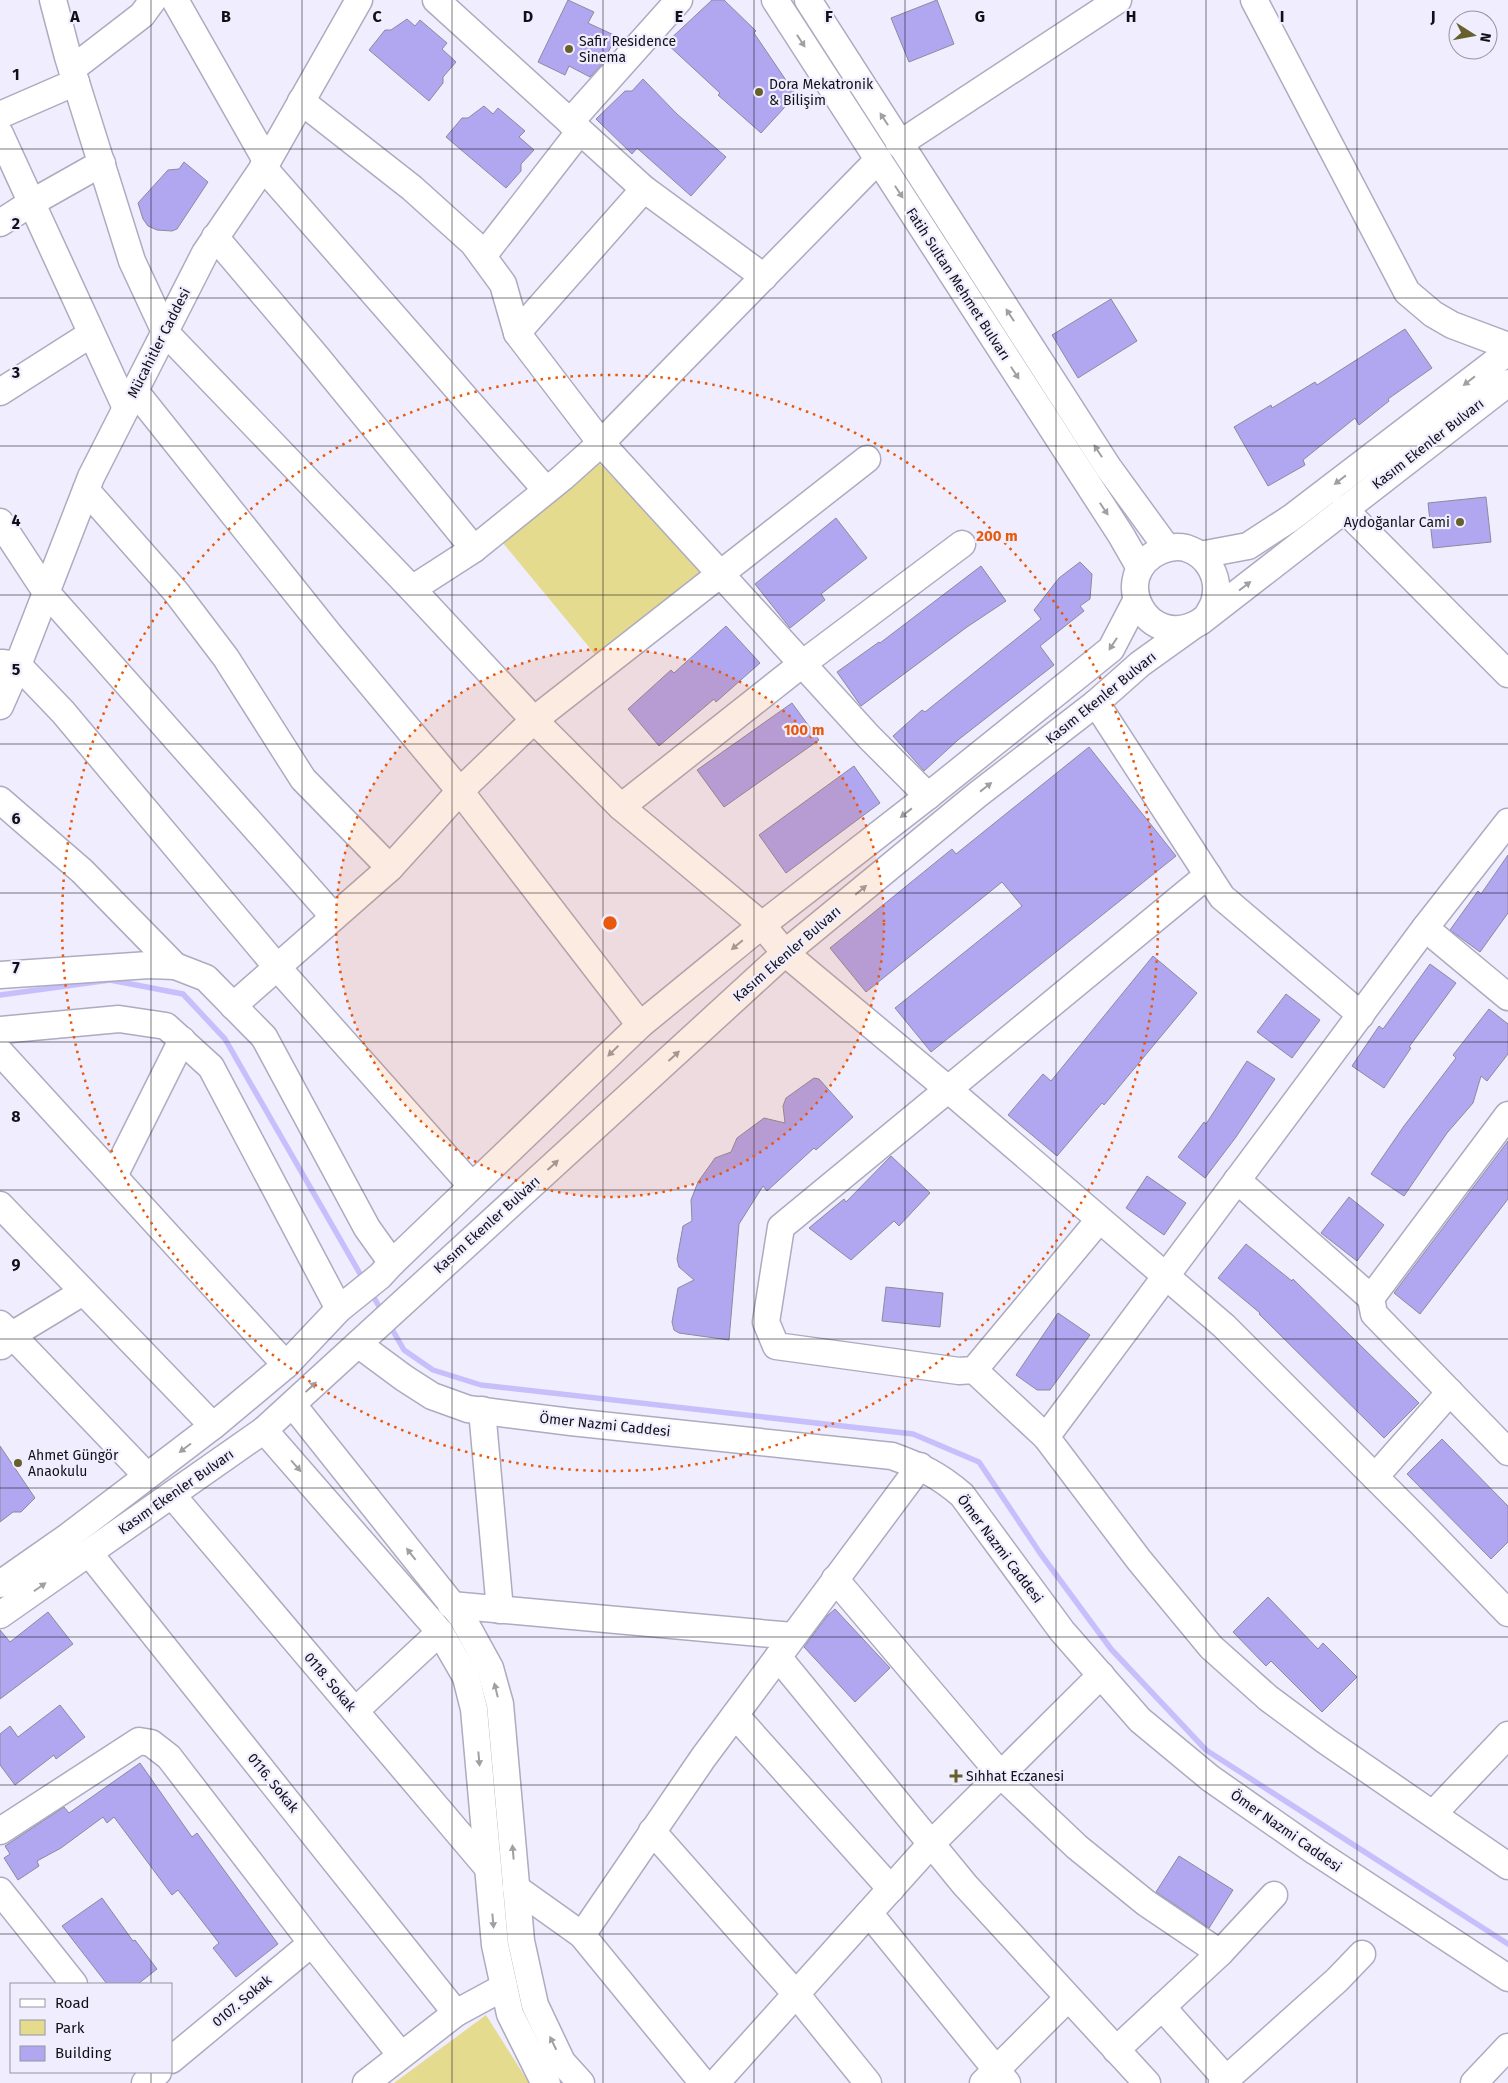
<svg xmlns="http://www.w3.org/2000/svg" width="1508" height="2083" viewBox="0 0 1508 2083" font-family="'Fira Sans',sans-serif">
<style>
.green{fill:#e5db8e}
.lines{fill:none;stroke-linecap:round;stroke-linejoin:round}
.stream{stroke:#c7bffb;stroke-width:5.5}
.building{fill:#b1a6f0;stroke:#8d8a9e}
.minor-casing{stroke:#adabbf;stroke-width:29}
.minor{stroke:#fff;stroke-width:26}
.oneway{fill:#a09fa2}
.grid{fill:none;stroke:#111017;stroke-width:1;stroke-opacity:0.55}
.ring{fill:none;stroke:#e8590c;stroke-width:2.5;stroke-dasharray:2.5 5}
.poi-dot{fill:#67602c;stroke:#efedfe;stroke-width:2}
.labels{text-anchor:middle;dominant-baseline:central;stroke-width:4.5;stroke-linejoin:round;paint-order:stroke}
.poi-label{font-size:14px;fill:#111017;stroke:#efedfe;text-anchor:start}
.street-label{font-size:14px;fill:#111017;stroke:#efedfe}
.grid-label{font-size:16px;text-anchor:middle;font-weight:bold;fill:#111017;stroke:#efedfe;stroke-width:4.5;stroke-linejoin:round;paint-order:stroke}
.centre{fill:#e8590c;stroke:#efedfe;stroke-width:2.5}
.ring-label{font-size:15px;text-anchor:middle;font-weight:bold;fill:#e8590c;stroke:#efedfe;stroke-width:4.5;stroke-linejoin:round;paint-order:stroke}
</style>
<rect width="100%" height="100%" fill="#efedfe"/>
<!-- green -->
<g class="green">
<path d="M599,463L707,575L598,658L503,543Z"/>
<path d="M486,2015L529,2083H394Z"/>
</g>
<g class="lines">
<!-- stream -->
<g class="stream">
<path d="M0,995L110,980L183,994L225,1039L363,1279"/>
<path d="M371,1292L382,1312"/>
<path d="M389,1324L404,1350L433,1370L481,1385L913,1434L979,1462L1040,1553L1111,1649L1206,1750L1508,1944"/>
</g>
</g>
<!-- building -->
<g class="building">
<path d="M568,0L594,12L588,23L616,36L603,63L590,77L569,66L565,75L538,62Z"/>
<path d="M712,0H724L756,31L754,33L796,95L761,133L718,95L720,93L666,43Z"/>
<path d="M937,0L954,44L909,62L891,18Z"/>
<path d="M407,19L415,26L420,20L447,43L442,49L456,62L443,77V83L429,101L369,50L385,30H391Z"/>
<path d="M643,79L677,114L726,157L691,196L637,148L632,154L596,119L625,91H632Z"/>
<path d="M484,106L493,114L498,108L525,131L519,137L534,150L521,164V171L506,188L446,137L462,118H468Z"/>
<path d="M184,162L208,182L177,229L172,231L157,230L148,226L143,219L138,203L168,170L179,169Z"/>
<path d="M1111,299L1137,341L1078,378L1052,335Z"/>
<path d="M1405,329L1432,368L1388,399L1389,401L1359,425L1355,418L1303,460L1305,465L1268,486L1234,427L1271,405L1272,408L1315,382L1317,385Z"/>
<path d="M1486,497L1491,542L1433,548L1428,503Z"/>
<path d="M836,518L867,558L821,594L825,600L790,628L755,584Z"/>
<path d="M1080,562L1092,574L1090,599L1080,606L1084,611L1040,646L1054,665L958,740L924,771L893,736L922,710L925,712L1041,619L1034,610L1059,578Z"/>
<path d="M981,566L1006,601L967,627L861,706L837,672L879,642L880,643Z"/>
<path d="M726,626L760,663L716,702L714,699L659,746L628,709L671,670L674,673Z"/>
<path d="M792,703L819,740L724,807L697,770Z"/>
<path d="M1089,747L1176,856L931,1052L895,1008L1022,906L1002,882L866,992L830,948L952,849L956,854Z"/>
<path d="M854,766L880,803L786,873L759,835Z"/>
<path d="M1508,855V913L1480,952L1450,930L1478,891L1481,894Z"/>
<path d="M1153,956L1197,993L1104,1105L1102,1103L1057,1156L1008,1115L1043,1074L1051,1081Z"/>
<path d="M1430,964L1456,983L1409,1047L1411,1048L1384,1088L1352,1066L1379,1026L1383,1029Z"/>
<path d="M1286,994L1320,1020L1292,1058L1257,1032Z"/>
<path d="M1489,1009L1508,1024V1054L1487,1081L1481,1076L1473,1103L1447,1133L1404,1196L1371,1174L1404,1126L1456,1058L1453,1055Z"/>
<path d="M1247,1061L1275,1079L1236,1137L1205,1178L1178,1157L1204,1122L1206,1124Z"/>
<path d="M814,1078L819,1079L853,1117L816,1150L814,1148L767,1191L763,1186L739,1224L729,1340L679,1333L674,1330L672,1322L678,1288L694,1280L679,1267L677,1259L683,1226L692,1221L691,1200L698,1182L715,1158L731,1152L737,1138L764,1118L785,1123L783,1106L786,1098Z"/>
<path d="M1508,1141V1199L1420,1314L1394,1293Z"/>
<path d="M891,1156L930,1193L899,1226L894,1221L851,1260L809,1228L844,1199L846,1202Z"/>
<path d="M1147,1176L1186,1203L1164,1235L1126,1208Z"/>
<path d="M1349,1197L1384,1225L1357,1261L1321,1233Z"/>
<path d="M1246,1244L1292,1281L1293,1279L1419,1403L1384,1438L1259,1314L1260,1313L1218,1278Z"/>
<path d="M886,1287L943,1293L940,1327L882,1321Z"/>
<path d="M1058,1313L1090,1335L1050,1390H1037L1016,1375Z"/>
<path d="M1442,1439L1508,1506V1542L1491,1559L1407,1474Z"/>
<path d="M0,1446L35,1498L21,1512H13L0,1522Z"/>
<path d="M1268,1597L1318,1649L1323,1643L1357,1677L1322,1712L1271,1661L1266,1666L1233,1632Z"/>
<path d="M835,1609L890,1668L855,1702L804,1647L827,1616Z"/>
<path d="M48,1612L73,1644L0,1699V1630L10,1642Z"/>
<path d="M60,1705L85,1737L56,1759L54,1755L15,1785L0,1765V1734L10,1726L18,1737Z"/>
<path d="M140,1763L192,1837L197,1833L278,1944L236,1977L213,1948L219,1943L178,1890L172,1895L114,1817L107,1823L103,1817L61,1848L37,1861L39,1866L18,1880L4,1858L10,1854L5,1846L64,1807L69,1813Z"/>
<path d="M1179,1856L1233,1890L1209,1928L1156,1892Z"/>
<path d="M102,1898L133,1941L135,1940L157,1969L138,1984H107L62,1926Z"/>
</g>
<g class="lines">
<!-- minor casing -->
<g class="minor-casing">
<g id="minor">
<path d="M53,0L68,57L132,261L165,332L412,589L534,720L621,807L762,925L785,953L949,1090L1224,1326L1421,1523L1508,1613"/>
<path d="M175,0L267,162"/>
<path d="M436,0L644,189L517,333"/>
<path d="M775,0L1121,535L1140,568"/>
<path d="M808,0L1108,467L1167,548"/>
<path d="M1254,0L1407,292L1433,314L1452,325L1508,346"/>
<path d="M72,69L142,15L153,0"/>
<path d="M301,101L412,188L473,243L503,284L517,333L601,443L869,737L928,796"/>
<path d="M0,115L76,82"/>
<path d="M570,122L679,0"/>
<path d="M0,134L126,408"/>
<path d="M899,144L1118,0"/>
<path d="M263,167L546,490"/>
<path d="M644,189L764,277"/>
<path d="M0,223L31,203L102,163"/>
<path d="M215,237L316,356L474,549"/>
<path d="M483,256L580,131"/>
<path d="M135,391L329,634L460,791L640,1025"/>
<path d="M0,392L91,334"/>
<path d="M86,490L176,592L226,658L303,779L390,868"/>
<path d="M1344,509L1508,674"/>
<path d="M0,522L46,592L334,917"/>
<path d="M1200,555L1248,546L1291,518L1508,352"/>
<path d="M412,589L474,549L562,478L601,443L878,160"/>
<path d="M1207,616C1210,611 1214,605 1215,599C1220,577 1208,555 1186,548C1177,546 1167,548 1160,551C1107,575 1147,653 1200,622L1508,383"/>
<path d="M2,663L18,665L63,712L277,967L472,1186"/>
<path d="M1096,703L1222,897L1361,1015"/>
<path d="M0,706L18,665L91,477L205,253L267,162L359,0"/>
<path d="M0,800L82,871L175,966"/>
<path d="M621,807L802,664L962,544"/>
<path d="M1425,928L1508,997"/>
<path d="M0,975L149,965L175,966L206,978L264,1037L367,1228L392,1263"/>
<path d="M233,1006L390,868L460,791L534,720L867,459"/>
<path d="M0,1030L119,1019L166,1026L211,1067L339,1309"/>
<path d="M0,1052L286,1365"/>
<path d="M1508,1115L1371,1298L1374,1314L1508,1452"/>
<path d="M114,1176L182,1040"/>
<path d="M1237,1180L1371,1298"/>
<path d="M0,1205L213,1426"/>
<path d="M1099,1220L974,1370L959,1371L776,1346L766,1322L781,1227L1208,875"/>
<path d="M0,1324L12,1335L147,1476"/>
<path d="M358,1344L404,1378L432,1396L468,1409L571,1422L892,1456C920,1466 939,1475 962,1495L1062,1631L1140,1720L1210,1778L1316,1852L1508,1978"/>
<path d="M1,1346L12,1335L83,1292"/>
<path d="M974,1370L1046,1437L1139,1560L1211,1647L1268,1698L1326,1741L1508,1866"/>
<path d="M293,1405L462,1617L490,1668L500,1704L521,1941L535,2005L562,2062L581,2083"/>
<path d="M482,1410L500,1610"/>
<path d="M264,1430L440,1632L466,1677L474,1709L495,1945L510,2014L541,2076L547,2083"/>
<path d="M1046,1437L1425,928L1508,822"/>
<path d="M1375,1477L1450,1392"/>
<path d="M172,1495L488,1868"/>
<path d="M89,1553L456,2013"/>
<path d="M835,1579L1001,1775L1077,1847L1146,1903L1220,1953"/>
<path d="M0,1584L66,1538L213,1426L286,1365L339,1309L380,1276L392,1263L640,1025L762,925L928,796L1111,649L1136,601"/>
<path d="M451,1605L793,1636"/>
<path d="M0,1615L264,1430L785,953L977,795L1096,703L1140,664L1193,626"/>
<path d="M778,1657L965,1885L1147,2083"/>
<path d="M355,1711L440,1632"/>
<path d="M735,1715L891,1889"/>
<path d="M1434,1813L1508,1735"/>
<path d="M0,1831L139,1741L151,1743L169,1757L318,1951L400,2054"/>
<path d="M652,1831L796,1994L868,2083"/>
<path d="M516,1888L582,1935L703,2083"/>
<path d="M0,1891L74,1984"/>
<path d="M869,1913L1007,2083"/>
<path d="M582,1935L703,1758L920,1466"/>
<path d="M1162,2007L1226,2079"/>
<path d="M1116,2050L1220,1953L1274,1895"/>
<path d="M171,2060L312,1943"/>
<path d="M145,2083L158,2072"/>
<path d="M366,2083L456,2013L504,1987"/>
<path d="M716,2083L931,1844L1101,1675"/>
<path d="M983,2083L1068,1998"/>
<path d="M1222,2083L1337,1980L1362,1954"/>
<path d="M1474,2083L1508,2047"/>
</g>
</g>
<!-- minor -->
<use href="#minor" class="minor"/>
</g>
<!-- one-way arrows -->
<defs><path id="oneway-solid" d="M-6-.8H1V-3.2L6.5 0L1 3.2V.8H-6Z" transform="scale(1.25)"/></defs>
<g class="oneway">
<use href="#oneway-solid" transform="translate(801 41) rotate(57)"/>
<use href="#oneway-solid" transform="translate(884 119) rotate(-123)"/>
<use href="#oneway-solid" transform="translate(899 192) rotate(57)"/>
<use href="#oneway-solid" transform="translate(1010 315) rotate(-123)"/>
<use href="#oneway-solid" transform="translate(1015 373) rotate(57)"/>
<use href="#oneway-solid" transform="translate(1469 381) rotate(142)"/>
<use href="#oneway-solid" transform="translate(1098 451) rotate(-123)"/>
<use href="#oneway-solid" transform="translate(1340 480) rotate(142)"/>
<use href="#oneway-solid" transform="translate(1104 509) rotate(56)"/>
<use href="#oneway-solid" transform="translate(1245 586) rotate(-37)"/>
<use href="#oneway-solid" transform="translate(1113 644) rotate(123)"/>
<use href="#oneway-solid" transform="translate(986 787) rotate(-38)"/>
<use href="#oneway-solid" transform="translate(906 813) rotate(142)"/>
<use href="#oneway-solid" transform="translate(861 890) rotate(-40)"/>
<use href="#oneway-solid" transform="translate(737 945) rotate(140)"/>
<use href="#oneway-solid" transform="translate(613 1051) rotate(136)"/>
<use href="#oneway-solid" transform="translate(674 1056) rotate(-42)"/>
<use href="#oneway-solid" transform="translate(553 1165) rotate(-42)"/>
<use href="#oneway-solid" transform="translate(311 1387) rotate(-43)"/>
<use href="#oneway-solid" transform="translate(185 1448) rotate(143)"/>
<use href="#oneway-solid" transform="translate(296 1466) rotate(49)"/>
<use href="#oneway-solid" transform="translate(411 1554) rotate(-128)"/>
<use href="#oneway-solid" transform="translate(40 1587) rotate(-35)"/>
<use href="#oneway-solid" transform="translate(496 1690) rotate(-104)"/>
<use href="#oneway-solid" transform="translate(479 1759) rotate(85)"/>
<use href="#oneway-solid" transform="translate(513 1852) rotate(-95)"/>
<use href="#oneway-solid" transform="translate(493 1921) rotate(85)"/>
<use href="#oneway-solid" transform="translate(553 2043) rotate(-116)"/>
</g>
<!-- grid -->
<path class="grid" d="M151,0V1984M302,0V2083M452,0V2083M603,0V2083M754,0V2083M905,0V2083M1056,0V2083M1206,0V2083M1357,0V2083M0,149H1508M0,298H1508M0,446H1508M0,595H1508M0,744H1508M0,893H1508M0,1042H1508M0,1190H1508M0,1339H1508M0,1488H1508M0,1637H1508M0,1785H1508M0,1934H1508M151,2072V2083"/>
<!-- distance rings -->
<circle cx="610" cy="923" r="274" fill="#e8590c" fill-opacity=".12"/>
<g class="ring">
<circle cx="610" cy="923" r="274"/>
<circle cx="610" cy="923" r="548"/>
</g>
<!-- markers -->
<g class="poi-dot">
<circle cx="569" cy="49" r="5"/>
<circle cx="759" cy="92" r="5"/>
<circle cx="1460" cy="522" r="5"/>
<circle cx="18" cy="1463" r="5"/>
<path d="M953.5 1768.5h5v5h5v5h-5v5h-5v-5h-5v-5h5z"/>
</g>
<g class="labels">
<!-- poi labels -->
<g class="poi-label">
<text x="579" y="41">Safir Residence<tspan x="579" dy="16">Sinema</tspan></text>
<text x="769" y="84">Dora Mekatronik<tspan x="769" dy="16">&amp; Bilişim</tspan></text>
<text x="1450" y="522" text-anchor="end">Aydoğanlar Cami</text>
<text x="28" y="1455">Ahmet Güngör<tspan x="28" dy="16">Anaokulu</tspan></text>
<text x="966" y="1776">Sıhhat Eczanesi</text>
</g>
<!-- street labels -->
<g class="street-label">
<text transform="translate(958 284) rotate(57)">Fatih Sultan Mehmet Bulvarı</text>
<text transform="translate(159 343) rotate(-63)">Mücahitler Caddesi</text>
<text transform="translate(1428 444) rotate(-38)">Kasım Ekenler Bulvarı</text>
<text transform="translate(1101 698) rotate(-39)">Kasım Ekenler Bulvarı</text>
<text transform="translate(787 954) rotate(-41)">Kasım Ekenler Bulvarı</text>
<text transform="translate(487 1225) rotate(-42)">Kasım Ekenler Bulvarı</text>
<text transform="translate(605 1425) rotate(6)">Ömer Nazmi Caddesi</text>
<text transform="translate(176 1492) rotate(-35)">Kasım Ekenler Bulvarı</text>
<text transform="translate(1000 1549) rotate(53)">Ömer Nazmi Caddesi</text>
<text transform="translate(330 1682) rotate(50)">0118. Sokak</text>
<text transform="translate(273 1783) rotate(51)">0116. Sokak</text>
<text transform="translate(1286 1831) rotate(35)">Ömer Nazmi Caddesi</text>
<text transform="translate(242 2001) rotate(-40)">0107. Sokak</text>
</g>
</g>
<g class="grid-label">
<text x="75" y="22">A</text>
<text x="226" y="22">B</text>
<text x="377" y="22">C</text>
<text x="528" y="22">D</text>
<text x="679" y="22">E</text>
<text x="829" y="22">F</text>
<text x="980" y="22">G</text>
<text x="1131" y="22">H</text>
<text x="1282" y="22">I</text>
<text x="1433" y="22">J</text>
<text x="16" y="80">1</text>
<text x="16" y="229">2</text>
<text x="16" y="378">3</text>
<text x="16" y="526">4</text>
<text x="16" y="675">5</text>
<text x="16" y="824">6</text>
<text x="16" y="973">7</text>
<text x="16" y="1122">8</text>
<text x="16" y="1270">9</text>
</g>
<circle cx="610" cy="923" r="8" class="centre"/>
<g class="ring-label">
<text x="997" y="541">200 m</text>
<text x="804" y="735">100 m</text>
</g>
<!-- legend -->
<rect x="10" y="1983" width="162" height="90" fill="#efedfe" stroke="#9695a2"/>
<rect x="20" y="1999" width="25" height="8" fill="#ffffff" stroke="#9695a2"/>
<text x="55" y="2008" font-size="15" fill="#111017">Road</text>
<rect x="20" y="2020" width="25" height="15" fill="#e5db8e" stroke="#9695a2"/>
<text x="55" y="2033" font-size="15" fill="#111017">Park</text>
<rect x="20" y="2046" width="25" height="15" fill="#b1a6f0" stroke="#9695a2"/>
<text x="55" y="2058" font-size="15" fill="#111017">Building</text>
<!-- north arrow -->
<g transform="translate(1473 35) rotate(101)"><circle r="24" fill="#efedfe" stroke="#9695a2"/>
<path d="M0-4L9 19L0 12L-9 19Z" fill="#67602c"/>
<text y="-8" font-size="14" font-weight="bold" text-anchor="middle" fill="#111017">N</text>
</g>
</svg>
